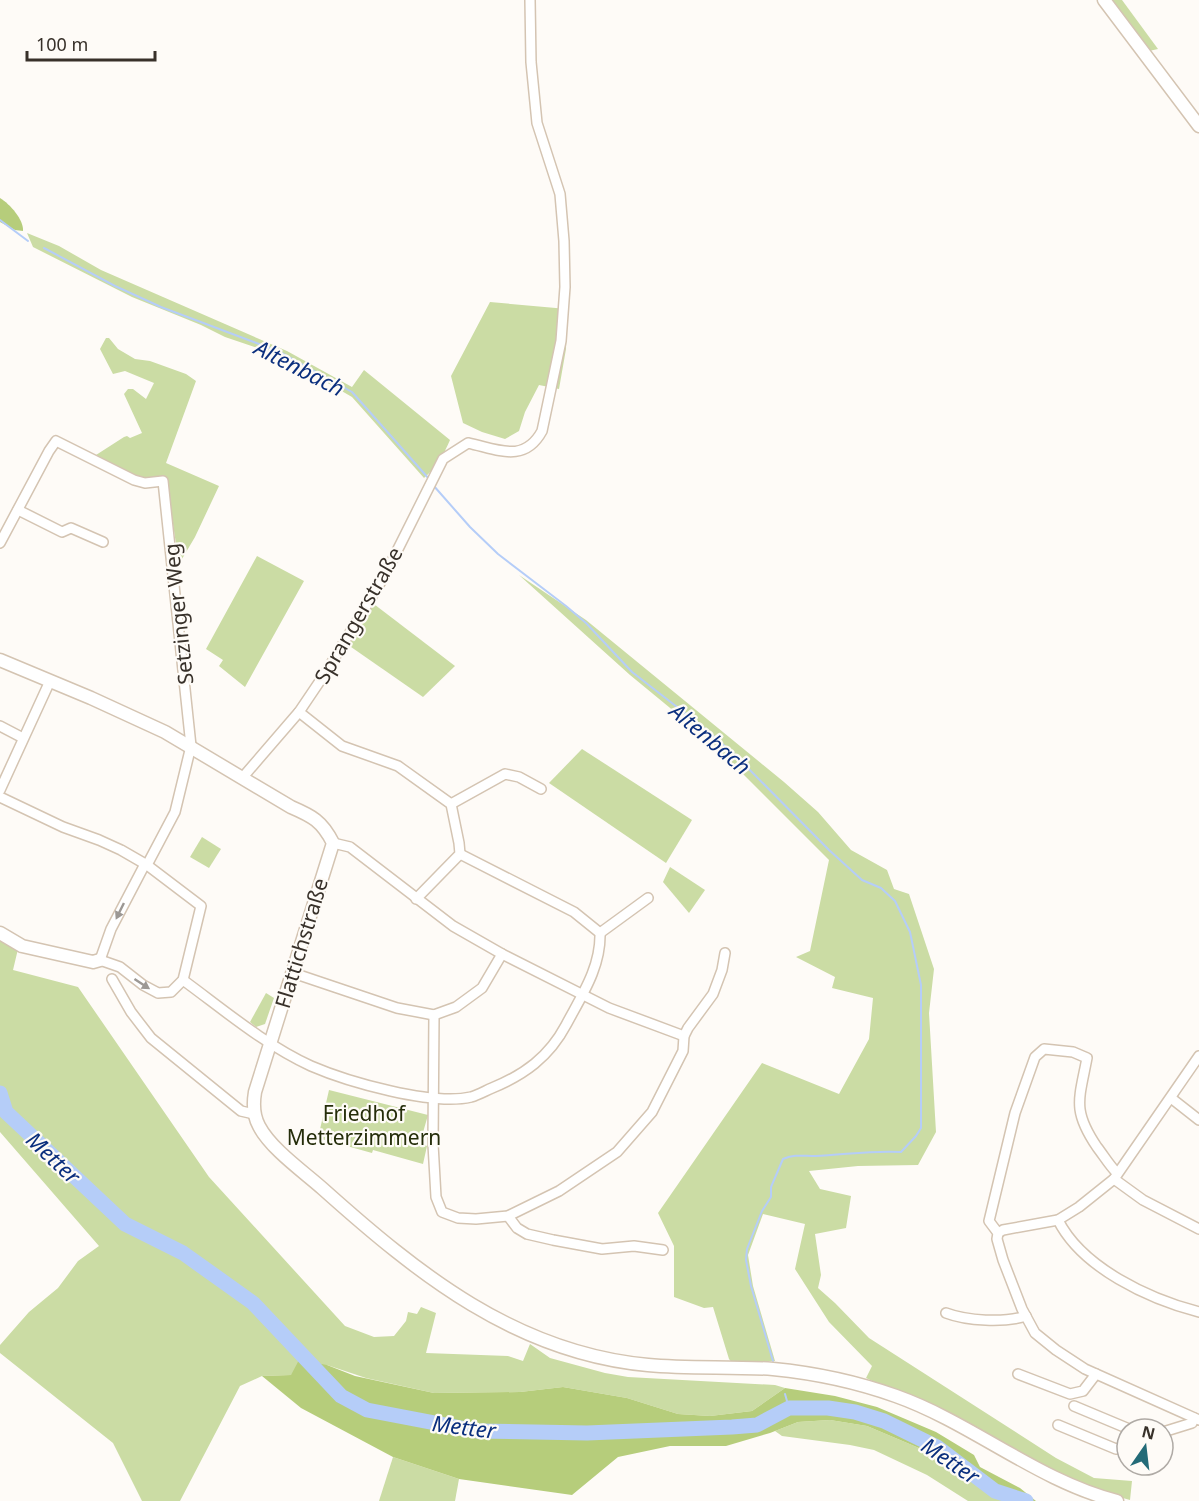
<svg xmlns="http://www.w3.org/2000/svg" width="1199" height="1501" viewBox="0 0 1199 1501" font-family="'Noto Sans',sans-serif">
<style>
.green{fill:#cbdca4}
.forest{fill:#b6cd7b}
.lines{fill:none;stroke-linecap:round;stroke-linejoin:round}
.stream{stroke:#b5cdf8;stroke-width:2}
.river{stroke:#b5cdf8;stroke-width:15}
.street-casing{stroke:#d4c4b2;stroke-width:12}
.secondary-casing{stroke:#d4c4b2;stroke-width:15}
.street{stroke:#fff;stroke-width:9}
.secondary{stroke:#fff;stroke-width:12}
.oneway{fill:#9c9894}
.labels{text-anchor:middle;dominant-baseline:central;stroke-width:4.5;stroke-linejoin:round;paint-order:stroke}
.street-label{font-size:21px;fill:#38312a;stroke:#fefbf7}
.park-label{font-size:21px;fill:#252d0a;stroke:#fefbf7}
.water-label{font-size:22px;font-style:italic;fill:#0b2f7e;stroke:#fefbf7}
</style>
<rect width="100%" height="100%" fill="#fefbf7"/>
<!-- green -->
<g class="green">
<path d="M1111,0H1122L1158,49L1149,51Z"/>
<path d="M27,233L59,246L101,270L287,351L352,387L364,370L450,440C444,454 436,468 424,478L352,397L281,356L225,337L201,325L132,297L33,247Z"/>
<path d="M490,302L567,309L566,349L559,389L539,385L525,412L519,431L505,439L482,432L463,423L451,376Z"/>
<path d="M106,338H109L118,349L135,359L150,361L186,374L196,381L166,463L219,486L195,537L179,564L168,491L164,478L147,481L138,478L96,455L124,437L127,436L130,438L142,433L124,394L128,389H133L146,399L154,383L125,371L113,374L100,349Z"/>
<path d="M257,556L304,581L245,687L219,666L223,660L206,649Z"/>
<path d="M519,575L586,620L784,782L818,812L851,850L887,870L894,889L909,894L934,969L929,1013L936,1132L918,1165L858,1166L809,1171L820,1189L851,1196L846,1228L815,1234L821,1275L818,1288L835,1303L869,1338L1056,1458L1094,1478L1132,1481L1130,1500L1091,1489L866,1378L872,1366L829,1322L795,1269L805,1224L763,1214L748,1255L753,1286L775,1361L732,1363L729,1359L713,1307L704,1308L674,1297V1246L658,1213L762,1063L839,1094L869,1039L873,998L832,988L835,977L796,957L810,951L829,860L709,740L630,675Z"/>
<path d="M366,598L455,666L423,697L341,640Z"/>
<path d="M582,749L692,820L666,863L549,783Z"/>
<path d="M202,837L221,849L209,868L190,857Z"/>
<path d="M670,867L705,890L689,913L663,882Z"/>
<path d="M0,936L18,949L13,970L78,987L209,1177L345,1326L374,1337L394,1336L406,1321L408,1312L417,1314L421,1307L436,1313L426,1353L508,1356L523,1361L530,1344L550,1358L605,1373L628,1377L775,1385L785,1388L752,1411L710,1416L678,1414L627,1398L563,1387L520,1392L434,1393L366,1378L327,1365L291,1375L262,1376L240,1386L180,1501H142L113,1443L0,1353V1345L29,1312L58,1288L78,1261L99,1246L0,1132Z"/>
<path d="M266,993L274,998L265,1024L256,1027L250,1022Z"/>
<path d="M329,1090L428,1115L420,1143L427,1146L423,1164L373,1150L372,1153L318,1138Z"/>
<path d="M830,1420L867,1426L926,1451L987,1487L1005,1501H968L927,1475L874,1450L850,1445L782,1436L775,1431L798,1422Z"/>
<path d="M393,1457L459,1479L455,1501H379Z"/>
</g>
<!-- forest -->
<g class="forest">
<path d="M0,198C10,204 24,220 23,231L15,230L0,222Z"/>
<path d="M299,1360L327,1365L355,1376L434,1393L520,1392L563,1387L627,1398L678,1414L710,1416L752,1411L785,1388L835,1396L877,1407L936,1432L974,1455L980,1467L1020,1488L1036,1501H1005L987,1487L926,1451L867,1426L830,1420L798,1422L770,1433L726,1446H670L618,1457L572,1495L459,1479L393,1457L301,1408L262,1376L291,1375Z"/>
</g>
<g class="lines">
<!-- stream -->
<g class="stream">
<path d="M0,220L28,241"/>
<path d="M44,248L115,286L161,307L280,352L352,392L430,480"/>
<path d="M433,485L470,527L498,554L566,606L586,623L632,672L704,728L736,756L829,850L862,880L881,888L895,901L910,932L921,985V1128L916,1136L901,1152C872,1150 844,1155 815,1156C803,1156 795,1154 783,1159L771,1187V1197L762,1211L747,1249L746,1260L751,1286L773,1361"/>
<path d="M785,1394L789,1408"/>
</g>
<!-- river -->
<path class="river" d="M0,1093L6,1112L125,1224L183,1253L253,1303L341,1396L367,1410L477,1431L587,1433L732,1427L757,1425L789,1408H828L855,1412L884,1421L937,1447L995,1491L1026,1501"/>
<!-- street casing -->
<g class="street-casing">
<g id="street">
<path d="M18,510L62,532L71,528L103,542"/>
<path d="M0,543L49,451L56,441L134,480L145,483L163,481L191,746L175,812L147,865"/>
<path d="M299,712L342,746L398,766L451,804L459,843L460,854L416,899"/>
<path d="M0,726L23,738"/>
<path d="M243,777L299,712L326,672L385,575L443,459L468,443C497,449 524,464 542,431L561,341L565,287L564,241L560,194L537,123L531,62L530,0"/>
<path d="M0,790L50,681"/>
<path d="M0,797L63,827L99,840L121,850L147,865L201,906L183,980L171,992L158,993L143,985L120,967L100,960L111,929L145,864"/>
<path d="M451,804L505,774L519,777L541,789"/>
<path d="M333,843L350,847L453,926L502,954L609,1008L684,1036"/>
<path d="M600,933L648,898"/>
<path d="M302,976L397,1008L434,1015L456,1007L482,988L502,954"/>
<path d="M112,979L131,1012L151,1038L241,1111L254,1114"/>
<path d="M183,980C224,1010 265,1045 311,1066C348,1082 432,1106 471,1097C478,1095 485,1091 492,1088C524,1075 549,1057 566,1025C582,995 601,967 600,933L574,912L460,854"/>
<path d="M434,1015L433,1144L436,1197L442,1212L458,1218L476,1219L508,1216L559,1191L617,1152L652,1112L683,1051L684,1036L688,1028L713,994L722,970L725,953"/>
<path d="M1171,1098L1199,1120"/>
<path d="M1117,1173C1109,1165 1104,1156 1097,1147C1072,1110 1079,1100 1087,1058L1073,1052L1044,1049L1035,1057L1015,1113L989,1221L998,1233L997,1239L1003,1260L1022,1309L1035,1333L1056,1350L1085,1369L1199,1420"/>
<path d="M1114,1179L1143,1200L1199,1229"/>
<path d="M508,1216L517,1228L527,1234L553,1240L602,1249L634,1246L663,1250"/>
<path d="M1058,1220C1082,1268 1149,1299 1199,1312"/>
<path d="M998,1233L1003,1230L1058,1220L1079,1207L1114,1179L1199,1056"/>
<path d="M946,1313C967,1321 1004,1323 1026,1316"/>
<path d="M1018,1374L1070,1394L1083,1391L1096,1374"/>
<path d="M1074,1406L1129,1429"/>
<path d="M1058,1425L1116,1449L1122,1448L1127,1444"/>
<path d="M1163,1432L1192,1423L1194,1418"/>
</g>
</g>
<!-- secondary casing -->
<g class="secondary-casing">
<g id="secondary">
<path d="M1104,0L1199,126"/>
<path d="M0,660L91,698L165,732L291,807C312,816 322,821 333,843L255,1092C253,1104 253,1115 259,1126C271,1149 304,1172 323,1189C418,1274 516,1353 648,1365C689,1369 732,1366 773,1369C814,1373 857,1382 896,1396C972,1423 1038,1481 1117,1501"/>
<path d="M0,933L22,946L93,962L100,960"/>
</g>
</g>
<!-- street -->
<use href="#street" class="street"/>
<!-- secondary -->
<use href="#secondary" class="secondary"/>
</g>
<!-- one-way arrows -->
<defs><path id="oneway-solid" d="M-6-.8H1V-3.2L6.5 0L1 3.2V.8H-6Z" transform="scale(1.5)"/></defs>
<g class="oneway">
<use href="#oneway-solid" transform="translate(120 911) rotate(116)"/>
<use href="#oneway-solid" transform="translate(142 984) rotate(33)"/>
</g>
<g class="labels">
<!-- street labels -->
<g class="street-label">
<text transform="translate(178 614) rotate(-96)">Setzinger Weg</text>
<text transform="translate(358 615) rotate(-60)">Sprangerstraße</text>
<text transform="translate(301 943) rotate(-73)">Flattichstraße</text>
</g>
<!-- park labels -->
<g class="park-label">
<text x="364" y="1113">Friedhof<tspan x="364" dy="24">Metterzimmern</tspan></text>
</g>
<!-- water labels -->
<g class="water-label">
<text transform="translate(300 367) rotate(27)">Altenbach</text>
<text transform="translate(711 738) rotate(40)">Altenbach</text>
<text transform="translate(54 1157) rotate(43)">Metter</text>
<text transform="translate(464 1426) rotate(7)">Metter</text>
<text transform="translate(951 1460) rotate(34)">Metter</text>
</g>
</g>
<!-- north arrow -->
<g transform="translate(1145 1447) rotate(14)"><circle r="28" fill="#fefbf7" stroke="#afaaa5" stroke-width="1.5"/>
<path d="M0-4.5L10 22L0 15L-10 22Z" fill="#236b78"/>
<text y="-9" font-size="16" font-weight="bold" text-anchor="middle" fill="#38312a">N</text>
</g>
<!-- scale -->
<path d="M27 51v9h128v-9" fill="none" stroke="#38312a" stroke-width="3"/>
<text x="36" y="51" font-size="18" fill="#38312a" stroke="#fefbf7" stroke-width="4.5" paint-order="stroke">100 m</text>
</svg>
